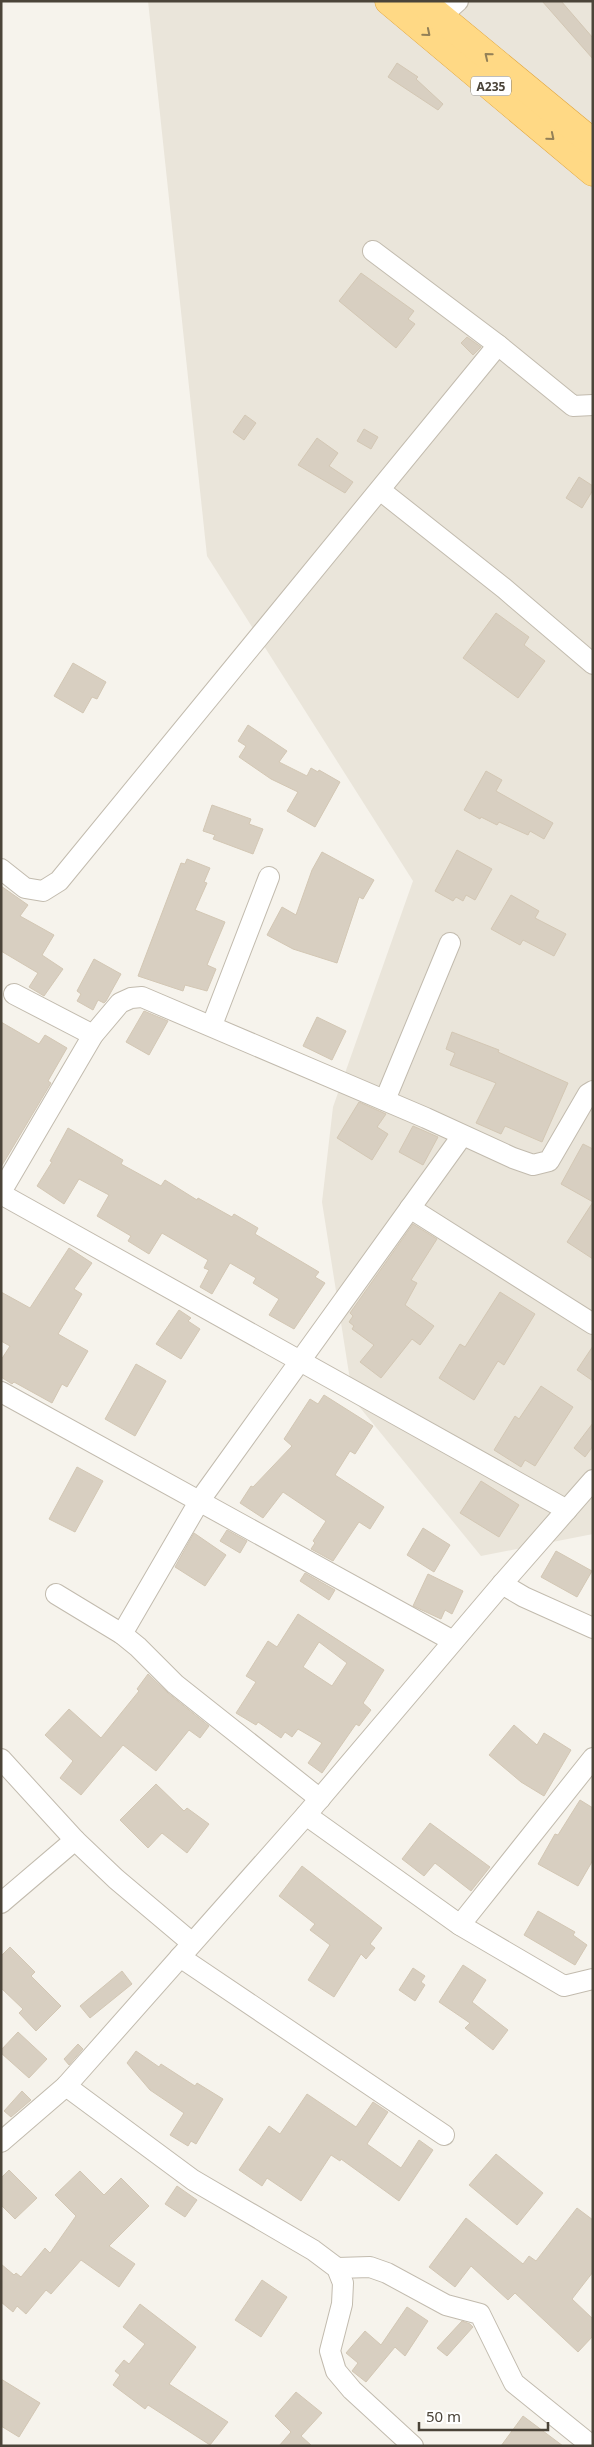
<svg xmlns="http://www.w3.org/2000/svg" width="594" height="2447" viewBox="0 0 594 2447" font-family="'Noto Sans',sans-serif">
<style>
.residential{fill:#eae5da}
.building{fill:#d8cfc1;stroke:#d3c7b4;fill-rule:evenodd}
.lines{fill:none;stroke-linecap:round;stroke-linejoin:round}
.minor-casing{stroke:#c2bbae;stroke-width:22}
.trunk-casing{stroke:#e0a43c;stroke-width:29}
.minor{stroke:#fff;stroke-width:20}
.trunk{stroke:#ffd985;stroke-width:28}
.oneway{stroke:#938057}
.labels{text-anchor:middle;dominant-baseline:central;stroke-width:4.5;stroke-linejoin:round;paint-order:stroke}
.shield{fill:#fff;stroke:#817c74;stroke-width:1}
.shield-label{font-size:12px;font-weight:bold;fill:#4b4439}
</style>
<rect width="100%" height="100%" fill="#f6f3ec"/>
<!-- residential -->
<path class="residential" d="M148,1H593V1534L481,1556L353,1399L322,1202L333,1107L413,881L207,556Z"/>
<!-- building -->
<g class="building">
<path d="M542,1H561L593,38V59Z"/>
<path d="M397,63L418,77L416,79L443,104L438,110L388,77Z"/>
<path d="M361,273L414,311L408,319L415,324L396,348L339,301Z"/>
<path d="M467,337L481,347L473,355L461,343Z"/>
<path d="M245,415L256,423L244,440L233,432Z"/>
<path d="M364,429L378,437L371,449L357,441Z"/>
<path d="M317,438L338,453L329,466L353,482L345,493L298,465Z"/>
<path d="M579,477L593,486V490L582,508L566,498Z"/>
<path d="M496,613L529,637L524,645L545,661L518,698L463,658Z"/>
<path d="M73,663L106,682L97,699L92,697L83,713L54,696Z"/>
<path d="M248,725L287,751L279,762L307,776L311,768L318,772L319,770L340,782L315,827L287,811L298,792L271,779L239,757L246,746L238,741Z"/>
<path d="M486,771L502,780L496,791L553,823L544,839L530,831L528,835L499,822L497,825L481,817L480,819L464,810Z"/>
<path d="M212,805L251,819L249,824L263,829L253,854L213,839L215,835L203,831Z"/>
<path d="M457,850L492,869L475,900L466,895L463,901L456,897L453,901L435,891Z"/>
<path d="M322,852L374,880L363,899L359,897L337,963L293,949L267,935L282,907L296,915L312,870Z"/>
<path d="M187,859L210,868L204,882L207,883L195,910L225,922L207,965L216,969L207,991L185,985L183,991L138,976L181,863L185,864Z"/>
<path d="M1,886L28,905L20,916L54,935L42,955L63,969L44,996L29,987L38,973L1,951Z"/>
<path d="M511,895L539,911L535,918L566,934L554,956L523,940L520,945L491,929Z"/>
<path d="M94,959L121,974L106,1001L104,1003L98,1000L93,1010L77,1001L81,994L77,991Z"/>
<path d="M144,1011L168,1021L149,1055L126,1042Z"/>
<path d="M317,1017L346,1031L332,1060L303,1046Z"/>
<path d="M1,1022L39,1044L45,1035L67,1048L48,1081L51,1083L1,1167Z"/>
<path d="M452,1032L499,1050L498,1052L568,1083L542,1142L505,1126L501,1134L476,1123L496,1083L450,1065L455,1053L446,1049Z"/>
<path d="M359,1102L386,1114L377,1127L388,1134L372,1160L337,1138Z"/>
<path d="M413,1126L438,1137L423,1165L399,1152Z"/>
<path d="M68,1128L123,1160L121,1164L161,1186L165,1180L197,1200L198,1198L232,1217L234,1214L258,1228L255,1234L319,1272L315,1277L325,1283L294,1329L269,1315L279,1299L253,1283L256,1278L230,1263L212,1294L200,1287L209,1270L204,1268L208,1260L162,1233L149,1254L128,1241L131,1236L97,1216L109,1195L79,1179L64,1204L37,1186L52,1162L50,1161Z"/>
<path d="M583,1144L593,1149V1202L561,1184Z"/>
<path d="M593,1202V1259L567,1242Z"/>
<path d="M413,1224L437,1239L411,1280L417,1283L405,1305L434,1326L420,1345L412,1339L381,1378L360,1362L374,1345L352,1329L354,1326L349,1322L353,1316L350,1313Z"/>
<path d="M69,1248L92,1263L74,1289L82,1294L58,1334L88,1351L67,1387L62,1384L52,1403L14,1382L12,1384L1,1377V1360L10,1346L1,1341V1292L30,1308Z"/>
<path d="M500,1292L535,1314L504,1365L498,1361L474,1400L439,1378L460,1344L465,1347Z"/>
<path d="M179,1310L191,1318L188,1321L200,1329L181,1359L156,1344Z"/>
<path d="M593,1346V1381L577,1370Z"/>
<path d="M136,1364L166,1381L135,1436L105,1419Z"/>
<path d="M541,1386L573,1407L535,1466L525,1460L521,1467L494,1450L515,1416L519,1419Z"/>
<path d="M324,1395L373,1426L355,1454L350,1451L335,1475L384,1507L370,1529L359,1522L333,1561L311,1549L315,1543L313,1541L326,1521L283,1492L263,1518L240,1503L251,1486L253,1487L292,1446L284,1439L310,1399L318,1404Z"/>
<path d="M593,1423V1446L585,1457L574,1448Z"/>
<path d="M77,1467L103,1481L75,1532L49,1519Z"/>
<path d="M481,1481L519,1505L499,1537L460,1513Z"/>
<path d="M423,1528L450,1545L434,1572L407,1555Z"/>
<path d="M227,1530L247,1541L240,1553L220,1541Z"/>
<path d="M194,1533L226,1555L205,1586L175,1567Z"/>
<path d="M556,1551L592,1571L577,1597L541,1577Z"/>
<path d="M305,1573L335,1590L329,1600L300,1581Z"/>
<path d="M428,1574L463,1591L452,1614L445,1610L441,1619L413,1606Z"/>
<path d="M298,1614L384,1670L363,1703L371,1710L359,1726L356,1724L322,1773L308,1763L322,1743L298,1729L292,1737L285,1732L281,1738L258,1722L256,1725L236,1713L256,1682L246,1676L268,1641L277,1647ZM319,1642L347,1663L332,1686L303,1667Z"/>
<path d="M148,1674L168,1693L209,1726L200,1738L189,1730L156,1771L123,1745L81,1795L60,1778L73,1761L45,1735L69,1709L101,1738L139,1691L137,1689Z"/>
<path d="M514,1725L537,1745L544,1733L571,1750L544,1796L521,1782L489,1755Z"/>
<path d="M156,1784L184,1811L187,1808L209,1824L187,1853L162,1833L148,1848L120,1820Z"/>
<path d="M580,1800L593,1808V1860L578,1886L538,1864L555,1834L558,1835Z"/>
<path d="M430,1823L490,1867L471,1891L435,1863L424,1876L402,1859Z"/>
<path d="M302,1866L382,1928L370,1944L375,1948L366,1959L361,1954L334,1997L308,1980L330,1945L310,1930L315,1924L279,1896Z"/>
<path d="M538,1911L575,1932L573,1935L587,1945L575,1965L524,1935Z"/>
<path d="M10,1947L35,1972L31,1976L61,2006L36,2031L19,2013L23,2009L1,1988V1956Z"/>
<path d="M463,1965L486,1980L472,2002L508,2030L493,2050L465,2028L470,2023L439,2002Z"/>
<path d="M413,1968L425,1976L421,1982L425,1985L415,2001L399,1990Z"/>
<path d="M122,1971L132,1984L90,2018L80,2006Z"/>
<path d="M18,2032L47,2059L29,2078L1,2053V2050Z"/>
<path d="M78,2044L83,2049L69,2065L64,2059Z"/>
<path d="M136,2051L159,2067L161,2064L195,2086L197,2083L223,2099L196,2144L191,2141L188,2146L170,2135L184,2113L150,2090L127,2063Z"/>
<path d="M22,2091L31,2100L11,2117L4,2111Z"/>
<path d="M307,2094L356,2127L373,2102L388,2112L367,2144L401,2168L419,2140L433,2150L399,2201L341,2159L340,2161L331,2155L301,2201L267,2178L262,2186L239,2170L269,2126L280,2134Z"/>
<path d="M496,2154L543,2193L517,2225L469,2185Z"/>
<path d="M9,2170L37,2198L15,2219L1,2205V2178Z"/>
<path d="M80,2171L104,2195L121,2178L149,2206L109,2246L135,2264L119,2287L81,2260L51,2294L46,2290L26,2314L17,2306L13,2312L1,2302V2264L14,2275L16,2273L21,2277L45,2248L50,2253L76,2216L55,2195Z"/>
<path d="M177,2186L197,2200L185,2217L165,2204Z"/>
<path d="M577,2208L593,2220V2272L572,2299L593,2319V2336L578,2352L515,2293L508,2300L471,2266L455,2287L429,2267L466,2218L523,2264L529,2256L536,2261Z"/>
<path d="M262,2280L287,2297L261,2337L235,2320Z"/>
<path d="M140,2304L196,2347L169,2384L228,2422L210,2445L148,2405L145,2409L113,2385L120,2375L115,2371L124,2360L129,2364L145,2344L123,2327Z"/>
<path d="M407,2307L428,2321L405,2356L395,2347L366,2382L352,2371L358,2363L346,2353L365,2331L381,2345Z"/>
<path d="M462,2321L470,2324L473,2327L447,2356L437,2348Z"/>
<path d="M1,2379L40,2403L19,2437L1,2426Z"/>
<path d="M296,2392L322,2413L301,2436L312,2446H279L291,2432L275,2416Z"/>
<path d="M523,2416L563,2446H501Z"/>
</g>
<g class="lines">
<!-- minor casing -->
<g class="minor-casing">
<g id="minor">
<path d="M440,17L458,1"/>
<path d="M373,251L498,345L573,406L593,405"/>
<path d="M380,490L505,589L593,664"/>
<path d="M1,869L25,888L43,891L59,881L498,345"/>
<path d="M14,994L93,1035"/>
<path d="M212,1025L269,877"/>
<path d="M385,1100L450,943"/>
<path d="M1,1192L93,1035L120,1003L131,998L142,997L426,1118L513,1158L533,1165L549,1161L588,1094L593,1091"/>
<path d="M1,1194L567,1510"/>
<path d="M410,1208L593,1324"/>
<path d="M1,1392L453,1641"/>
<path d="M502,1584L524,1597L593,1628"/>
<path d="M56,1594L122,1634L138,1647L175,1684L320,1799"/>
<path d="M122,1634L200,1500L462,1136"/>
<path d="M1,1759L75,1840L116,1879L192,1943"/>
<path d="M306,1815L460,1925L564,1986L593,1979"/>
<path d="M1,1903L75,1840"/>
<path d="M460,1925L593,1758"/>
<path d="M180,1957L444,2135"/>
<path d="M66,2086L193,2180L313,2250L337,2268L343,2283L342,2304L330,2351L336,2371L352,2390L413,2446"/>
<path d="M1,2142L66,2086L306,1815L502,1584L593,1480"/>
<path d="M337,2268L370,2267L387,2273L446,2305L480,2314L514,2383L592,2446"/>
</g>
</g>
<!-- trunk casing -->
<g class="trunk-casing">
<g id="trunk">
<path d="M389,1L593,172"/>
<path d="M421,1L593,143"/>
</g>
</g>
<!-- minor -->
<use href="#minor" class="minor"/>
<!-- trunk -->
<use href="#trunk" class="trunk"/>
</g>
<!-- one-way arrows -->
<defs><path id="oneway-chevron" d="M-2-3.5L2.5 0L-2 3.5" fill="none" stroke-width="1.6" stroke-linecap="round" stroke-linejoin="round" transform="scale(1.25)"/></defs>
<g class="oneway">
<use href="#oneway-chevron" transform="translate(427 33) rotate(40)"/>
<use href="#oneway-chevron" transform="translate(488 56) rotate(-141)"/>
<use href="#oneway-chevron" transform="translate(551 137) rotate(40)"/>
</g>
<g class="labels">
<!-- shield labels -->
<rect class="shield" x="471" y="76.5" width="40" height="19" rx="4"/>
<g class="shield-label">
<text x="491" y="86">A235</text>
</g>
</g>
<!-- border -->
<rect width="594" height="2447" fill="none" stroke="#4b4439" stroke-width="5"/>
<!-- scale -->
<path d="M419 2422v8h129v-8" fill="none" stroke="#4b4439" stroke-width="2.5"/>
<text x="426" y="2422" font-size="15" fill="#4b4439" stroke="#ffffff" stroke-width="4" paint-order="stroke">50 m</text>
</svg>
